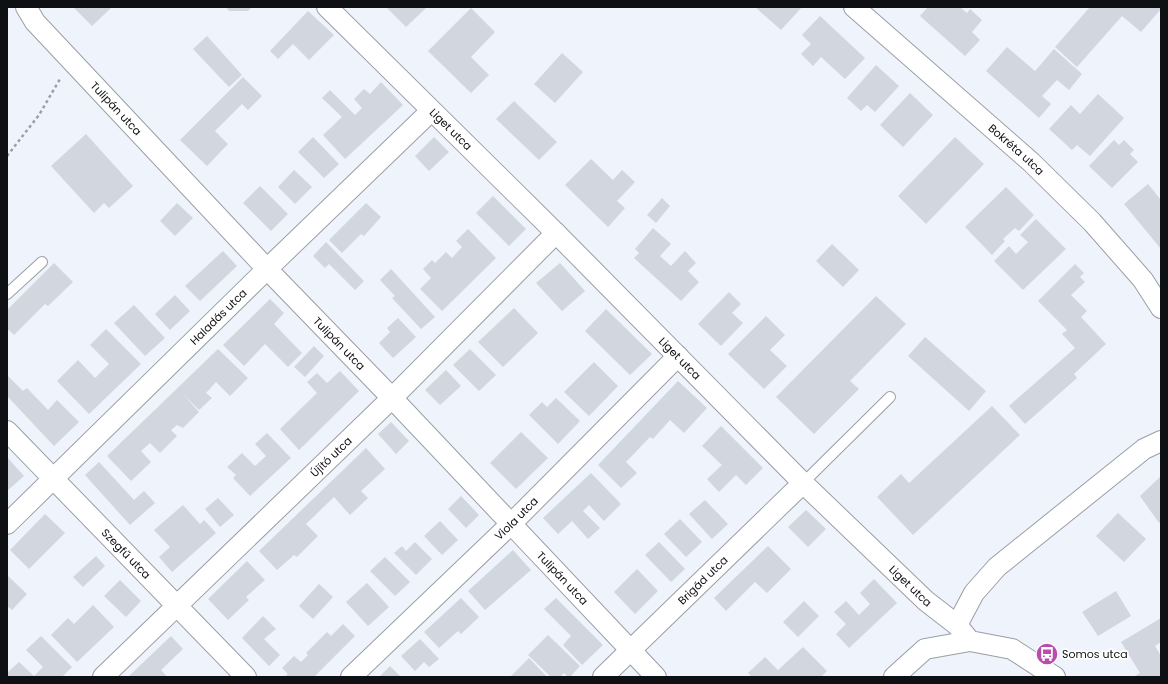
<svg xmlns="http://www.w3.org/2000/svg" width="1168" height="684" viewBox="0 0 1168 684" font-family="Poppins,sans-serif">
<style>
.building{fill:#d2d7df}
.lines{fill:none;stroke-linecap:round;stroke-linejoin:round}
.service-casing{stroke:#9a9ea6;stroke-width:12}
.minor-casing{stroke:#9a9ea6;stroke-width:22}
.path{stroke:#9b9fa5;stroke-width:2.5;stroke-dasharray:3 3;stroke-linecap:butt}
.service{stroke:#fff;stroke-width:10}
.minor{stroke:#fff;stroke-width:20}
.labels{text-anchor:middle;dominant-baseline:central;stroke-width:3.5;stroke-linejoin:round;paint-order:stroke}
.street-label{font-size:11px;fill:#0f1013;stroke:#fff}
.poi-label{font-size:11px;fill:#0f1013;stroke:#fff;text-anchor:start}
</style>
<rect width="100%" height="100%" fill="#eff4fc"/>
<!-- building -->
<g class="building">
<path d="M73,7H112L92,26Z"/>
<path d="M226,7H252L248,11H229Z"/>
<path d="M386,7H427L406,27Z"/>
<path d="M755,7H802L781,30Z"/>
<path d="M928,7H960L967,13L970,9L982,20L972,32L980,40L965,56L920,16Z"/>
<path d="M1090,7H1161V9L1141,32L1122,16L1077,67L1055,47Z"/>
<path d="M471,8L495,32L471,57L489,75L471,93L428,51Z"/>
<path d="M308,11L334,35L309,60L293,44L278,59L270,51Z"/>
<path d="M820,16L865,58L845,79L821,57L813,66L801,54L811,44L802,35Z"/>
<path d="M207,36L242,75L229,87L193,49Z"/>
<path d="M1007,47L1035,71L1054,49L1082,74L1069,90L1057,80L1042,96L1051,104L1039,118L986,71Z"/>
<path d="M562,53L583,72L555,103L534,84Z"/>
<path d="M876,65L899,86L875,112L867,105L861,111L847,98Z"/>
<path d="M243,77L262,96L248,110L242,104L215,131L228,144L207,166L180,140Z"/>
<path d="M381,82L403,105L345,159L323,135L342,117L322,98L330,90L355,115L362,108L354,99L364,89L370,94Z"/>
<path d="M910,93L933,115L903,147L880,125Z"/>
<path d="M1098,94L1124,118L1090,156L1077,145L1072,150L1049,129L1071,105L1080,114Z"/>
<path d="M514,101L557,142L539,160L496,119Z"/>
<path d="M86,134L133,186L109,208L104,203L94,213L51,166Z"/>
<path d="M313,137L339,164L324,178L298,152Z"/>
<path d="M434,137L449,152L429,171L415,156Z"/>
<path d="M955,137L984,164L926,224L898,196Z"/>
<path d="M1114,140L1119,145L1124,140L1134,150L1130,154L1138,162L1112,188L1089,166Z"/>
<path d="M591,159L613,180L622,170L635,182L617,201L625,208L608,227L565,185Z"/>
<path d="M294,170L312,187L295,204L278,187Z"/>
<path d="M1148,184L1161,200V249L1124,204Z"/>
<path d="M260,186L288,214L271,231L243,203Z"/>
<path d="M1006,187L1034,215L1019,231L1015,228L1003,239L1005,241L992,255L965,227Z"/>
<path d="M493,196L526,229L509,246L476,213Z"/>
<path d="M662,198L670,206L656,223L647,215Z"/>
<path d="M177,203L193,218L175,236L160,221Z"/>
<path d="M366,203L381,217L364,236L361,234L342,253L329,240Z"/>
<path d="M1036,219L1066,249L1023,290L994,261L1009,246L1016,254L1028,242L1020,235Z"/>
<path d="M653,228L671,244L660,256L671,266L685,251L696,263L688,271L699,282L681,301L634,258L639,253L635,249Z"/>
<path d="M468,229L496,258L442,311L420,289L431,278L423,269L432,260L435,263L446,252L452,258L462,247L456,241Z"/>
<path d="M326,242L364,281L355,290L329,264L325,268L313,256Z"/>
<path d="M832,244L859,270L843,287L816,261Z"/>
<path d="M223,251L237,266L200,301L185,286Z"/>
<path d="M54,263L73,282L48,306L45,304L14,335L9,330L7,332V310Z"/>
<path d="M560,263L585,291L562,311L536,283Z"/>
<path d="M1075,264L1084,273L1080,277L1085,282L1071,295L1087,311L1081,317L1106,344L1074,374L1077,378L1025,424L1009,406L1075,348L1062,334L1067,330L1038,301Z"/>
<path d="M391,269L435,317L421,329L392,298L395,296L380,280Z"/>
<path d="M729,292L741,304L732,313L743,323L721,346L698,324Z"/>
<path d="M175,295L190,311L170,330L155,314Z"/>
<path d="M876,296L906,324L850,381L859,389L814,434L776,397Z"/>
<path d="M270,299L284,313L274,324L302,353L288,367L265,344L244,366L223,345Z"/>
<path d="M134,305L165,338L145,356L114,323Z"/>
<path d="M514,308L538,333L503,367L478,342Z"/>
<path d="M606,309L652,354L630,375L585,331Z"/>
<path d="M766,316L785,335L770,350L787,366L764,389L728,354Z"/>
<path d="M398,318L416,337L393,358L379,343L390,332L387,328Z"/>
<path d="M106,329L141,364L89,414L57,381L78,360L95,378L109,364L90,345Z"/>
<path d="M925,337L986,391L969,411L908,356Z"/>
<path d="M314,346L324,356L305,377L294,367Z"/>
<path d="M218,349L248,378L230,396L216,382L206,393L212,398L199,410L183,394L199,412L183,428L177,425L171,430L177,436L160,453L150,443L141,451L151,462L131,481L107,456Z"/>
<path d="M470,349L496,375L479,391L453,365Z"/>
<path d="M594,362L618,386L589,416L564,392Z"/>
<path d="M446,370L461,386L440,405L425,390Z"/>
<path d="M340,371L359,391L299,450L280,429L317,393L307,382L317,373L327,383Z"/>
<path d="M7,375L23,391L27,388L48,410L57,400L79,422L54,446L7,396Z"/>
<path d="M678,381L707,408L684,433L670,420L653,439L650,437L626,462L637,473L621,488L598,465Z"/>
<path d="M556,398L580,421L558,444L529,415L542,402L547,407Z"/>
<path d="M992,406L1020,435L913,535L877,497L901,474L909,483Z"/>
<path d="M391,422L409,441L396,454L378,434Z"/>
<path d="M721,426L763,468L746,485L736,475L719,492L707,479L722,465L702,446Z"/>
<path d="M521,432L548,458L516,489L490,463Z"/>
<path d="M267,433L291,458L250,496L233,478L236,475L227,467L242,453L255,466L266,456L255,444Z"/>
<path d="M366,448L385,469L361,491L368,498L350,515L334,497L306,524L318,536L297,557L294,555L277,570L259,551Z"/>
<path d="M7,457L24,476L7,491Z"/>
<path d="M99,462L134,500L144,491L155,503L130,525L85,475Z"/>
<path d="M591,473L621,504L604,521L589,505L583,511L600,528L588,539L572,521L558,534L543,518Z"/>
<path d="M1161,476V522L1159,523L1140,496Z"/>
<path d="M461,496L479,515L466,528L448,509Z"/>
<path d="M218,498L234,515L220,527L205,509Z"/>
<path d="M705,500L728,524L712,539L689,514Z"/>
<path d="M183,505L200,524L204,520L216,533L172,572L159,557L170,547L154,530Z"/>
<path d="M806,510L826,529L808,547L788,527Z"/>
<path d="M1118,513L1146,539L1124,562L1096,536Z"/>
<path d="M45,514L65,533L29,569L10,550Z"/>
<path d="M680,519L702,542L686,557L664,534Z"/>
<path d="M440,521L458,540L442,555L424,536Z"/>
<path d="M415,542L432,559L416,575L394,553L402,546L406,551Z"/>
<path d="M659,542L685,569L671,582L645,555Z"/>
<path d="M768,546L791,569L767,593L755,582L726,611L714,598Z"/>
<path d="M513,550L531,570L485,610L468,591Z"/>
<path d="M96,556L105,566L83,587L73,577Z"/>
<path d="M385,557L410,582L395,596L370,571Z"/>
<path d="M247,561L265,580L246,597L249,600L228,620L208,599Z"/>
<path d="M637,569L658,591L635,614L614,592Z"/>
<path d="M7,575L27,594L12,610L7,606Z"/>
<path d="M874,579L897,603L849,648L836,634L846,624L834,612L846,601L859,615L870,604L860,593Z"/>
<path d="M120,580L141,601L126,617L104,596Z"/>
<path d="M367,583L389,607L368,626L346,602Z"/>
<path d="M319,584L333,597L313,619L299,606Z"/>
<path d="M1116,591L1131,616L1098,636L1082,612Z"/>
<path d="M461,598L479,617L461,634L458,631L439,648L424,632Z"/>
<path d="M556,598L603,645L582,665L563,645L571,636L544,609Z"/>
<path d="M804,601L819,616L798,637L783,622Z"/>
<path d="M93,605L114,627L77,662L51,635L68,618L74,624Z"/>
<path d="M263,616L276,629L264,639L280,655L269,666L242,638Z"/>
<path d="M1161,618V642L1155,646L1161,656V677H1133L1140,673L1121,642Z"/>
<path d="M343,624L355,636L314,677H284L288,674L282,668L294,656L301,662L308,655L306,653L327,632L331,636Z"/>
<path d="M548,635L580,666L570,677H568L564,673L560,677H551L528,655Z"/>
<path d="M41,636L72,667L62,677H7V673L19,662L34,676L43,667L26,650Z"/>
<path d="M171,636L183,649L161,670L167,677H128Z"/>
<path d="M420,639L439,659L429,667L424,662L415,671L401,656Z"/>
<path d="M803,647L827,671L821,677H752L748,673L765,657L778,670Z"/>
<path d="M529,658L547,677H510Z"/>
<path d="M390,666L401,677H379Z"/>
</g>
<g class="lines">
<!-- service casing -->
<g class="service-casing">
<g id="service">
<path d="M7,294L42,262"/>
<path d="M803,483L890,397"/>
</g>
</g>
<!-- minor casing -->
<g class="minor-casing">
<g id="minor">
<path id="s1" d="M26,7L35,22L267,269L392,398L656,677"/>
<path id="s2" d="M327,7L556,233L803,483L926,601L957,625L970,641L1012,649L1055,677"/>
<path id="s3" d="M854,7L1031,162L1092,222L1143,280L1161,308"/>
<path id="s4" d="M7,431L246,677"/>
<path id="s5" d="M7,524L267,269L431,111"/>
<path d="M957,625L974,593L997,567L1144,449L1161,441"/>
<path id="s6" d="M103,677L392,398L556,233"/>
<path id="s7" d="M351,677L511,524L678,356"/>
<path id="s8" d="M603,677L803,483"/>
<path d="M894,677L925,649L970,641"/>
</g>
</g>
<!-- path -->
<path class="path" d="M7,156L39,115L60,79"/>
<!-- service -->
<use href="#service" class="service"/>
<!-- minor -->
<use href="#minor" class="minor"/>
</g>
<!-- icons -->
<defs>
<g id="bus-disc" transform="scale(1.15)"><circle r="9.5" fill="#b94dad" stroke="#fff"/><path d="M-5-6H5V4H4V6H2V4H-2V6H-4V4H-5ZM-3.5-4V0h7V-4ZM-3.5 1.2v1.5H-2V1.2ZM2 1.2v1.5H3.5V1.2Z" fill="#fff"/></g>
</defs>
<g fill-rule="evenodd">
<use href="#bus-disc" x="1047" y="654"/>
</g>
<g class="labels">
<!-- street labels -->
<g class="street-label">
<text stroke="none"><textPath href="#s1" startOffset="136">Tulipán utca</textPath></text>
<text stroke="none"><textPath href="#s2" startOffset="174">Liget utca</textPath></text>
<text stroke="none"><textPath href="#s3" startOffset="216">Bokréta utca</textPath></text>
<text stroke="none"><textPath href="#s5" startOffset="296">Haladás utca</textPath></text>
<text stroke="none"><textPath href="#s1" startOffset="460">Tulipán utca</textPath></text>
<text stroke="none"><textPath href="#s2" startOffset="498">Liget utca</textPath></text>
<text stroke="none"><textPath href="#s6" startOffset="317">Újító utca</textPath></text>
<text stroke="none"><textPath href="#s7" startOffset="229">Viola utca</textPath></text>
<text stroke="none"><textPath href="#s4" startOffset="171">Szegfű utca</textPath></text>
<text stroke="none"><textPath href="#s1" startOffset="784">Tulipán utca</textPath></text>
<text stroke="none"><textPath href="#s8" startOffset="139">Brigád utca</textPath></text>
<text stroke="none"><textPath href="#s2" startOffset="822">Liget utca</textPath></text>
</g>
<!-- poi labels -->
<g class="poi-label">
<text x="1062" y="654">Somos utca</text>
</g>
</g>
<!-- border -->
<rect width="1168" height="684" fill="none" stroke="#0f1013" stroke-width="16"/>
</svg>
